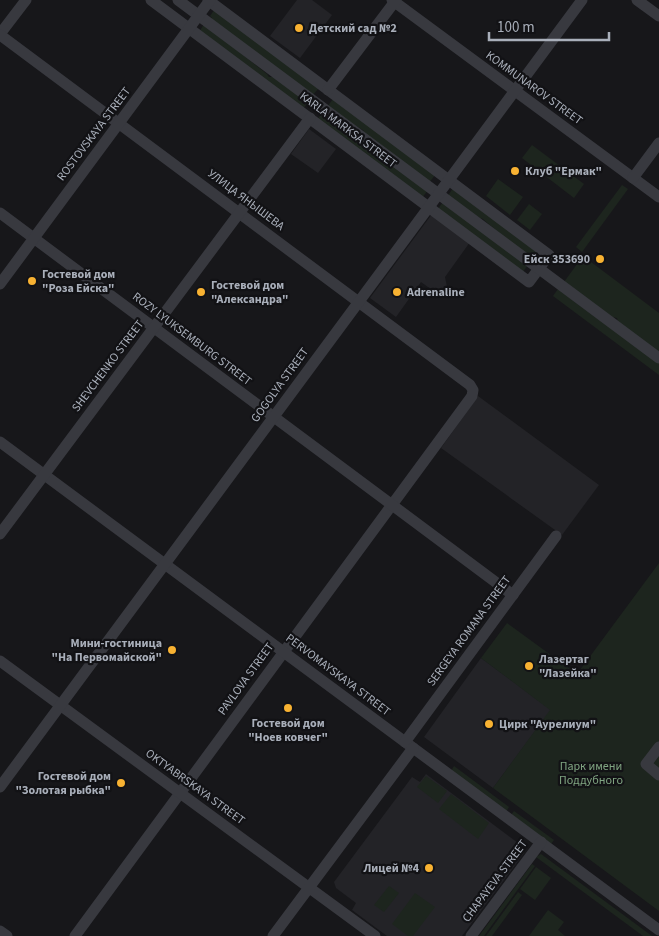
<svg xmlns="http://www.w3.org/2000/svg" width="659" height="936" viewBox="0 0 659 936" font-family="'Source Sans 3',sans-serif">
<style>
.built{fill:#232327}
.green{fill:#1d251e}
.lines{fill:none;stroke-linecap:round;stroke-linejoin:round}
.minor{stroke:#38393f;stroke-width:11}
.poi-dot{fill:#f8b232;stroke:#121215;stroke-width:2}
.labels{text-anchor:middle;dominant-baseline:central;stroke-width:4.5;stroke-linejoin:round;paint-order:stroke}
.poi-label{font-size:12px;font-weight:bold;fill:#a9afba;stroke:#121215;text-anchor:start}
.street-label{font-size:12px;fill:#a9afba;stroke:#121215}
.park-label{font-size:12px;fill:#80a582;stroke:#121215}
</style>
<rect width="100%" height="100%" fill="#17171a"/>
<!-- built -->
<g class="built">
<path d="M297,0H312L332,15L300,58L270,36Z"/>
<path d="M309,129L336,149L318,173L291,154Z"/>
<path d="M432,214L470,242L445,277L447,287L444,291L435,292L421,282L396,317L370,298Z"/>
<path d="M478,396L599,485L562,535L441,448Z"/>
<path d="M481,658L551,710L493,788L424,737Z"/>
<path d="M426,774L522,846L524,853L462,936H387L352,910L356,903L336,888L334,882L412,777L420,782Z"/>
</g>
<!-- green -->
<g class="green">
<path d="M214,10L319,88L312,96L210,21L212,18L210,16Z"/>
<path d="M204,24L267,74L269,77H274L309,101L303,109L199,32Z"/>
<path d="M333,99L435,175L429,183L365,134L363,130L359,128L327,107Z"/>
<path d="M323,112L428,190L422,198L317,120Z"/>
<path d="M532,145L584,184L574,198L522,158Z"/>
<path d="M498,179L523,197L510,215L486,196Z"/>
<path d="M622,185L628,189L582,252L576,247Z"/>
<path d="M453,188L538,252L532,260L485,221L483,219L480,218L447,197Z"/>
<path d="M443,202L528,265L522,273L437,210Z"/>
<path d="M529,204L542,214L530,230L517,220Z"/>
<path d="M583,256L659,313V354L618,322L617,318L612,317L564,282Z"/>
<path d="M558,289L580,306L659,362V375L553,296Z"/>
<path d="M659,563V911L493,788L550,710L481,658L507,623L577,674Z"/>
<path d="M454,766L509,807L506,812L451,771Z"/>
<path d="M426,776L447,791L438,803L417,787Z"/>
<path d="M451,794L489,823L478,839L439,809Z"/>
<path d="M514,811L554,840L551,844L511,815Z"/>
<path d="M541,854L652,936H643L536,857Z"/>
<path d="M532,864L535,866L484,936H479Z"/>
<path d="M536,867L551,878L535,900L520,889Z"/>
<path d="M389,886L399,893L384,912L374,905Z"/>
<path d="M518,892L522,895L492,936H486Z"/>
<path d="M415,893L435,907L413,936H408L392,924Z"/>
<path d="M548,910L564,922L558,930L565,936H529Z"/>
</g>
<g class="lines">
<!-- minor -->
<g class="minor">
<path d="M151,0L529,282L549,255L208,0"/>
<path d="M178,0L659,358"/>
<path d="M392,0L659,197"/>
<path d="M637,0L659,16"/>
<path d="M0,34L26,0"/>
<path d="M0,35L470,385L473,390L472,396L75,936"/>
<path d="M328,90L396,0"/>
<path d="M633,178L659,143"/>
<path d="M0,213L513,595"/>
<path d="M0,284L210,0"/>
<path d="M0,442L659,930"/>
<path d="M0,534L310,118"/>
<path d="M0,661L375,936"/>
<path d="M405,742L556,536"/>
<path d="M659,747L646,764L659,775"/>
<path d="M0,787L582,0"/>
<path d="M0,931L7,936"/>
<path d="M273,936L413,748"/>
<path d="M471,936L541,842"/>
</g>
</g>
<!-- markers -->
<g class="poi-dot">
<circle cx="299" cy="28" r="5"/>
<circle cx="515" cy="171" r="5"/>
<circle cx="600" cy="259" r="5"/>
<circle cx="32" cy="281" r="5"/>
<circle cx="201" cy="292" r="5"/>
<circle cx="397" cy="292" r="5"/>
<circle cx="172" cy="650" r="5"/>
<circle cx="529" cy="666" r="5"/>
<circle cx="288" cy="708" r="5"/>
<circle cx="489" cy="724" r="5"/>
<circle cx="121" cy="783" r="5"/>
<circle cx="429" cy="868" r="5"/>
</g>
<g class="labels">
<!-- poi labels -->
<g class="poi-label">
<text x="309" y="28">Детский сад №2</text>
<text x="525" y="171">Клуб "Ермак"</text>
<text x="590" y="259" text-anchor="end">Ейск 353690</text>
<text x="42" y="274">Гостевой дом<tspan x="42" dy="14">"Роза Ейска"</tspan></text>
<text x="211" y="285">Гостевой дом<tspan x="211" dy="14">"Александра"</tspan></text>
<text x="407" y="292">Аdrenaline</text>
<text x="162" y="643" text-anchor="end">Мини-гостиница<tspan x="162" dy="14">"На Первомайской"</tspan></text>
<text x="539" y="659">Лазертаг<tspan x="539" dy="14">"Лазейка"</tspan></text>
<text x="288" y="723" text-anchor="middle">Гостевой дом<tspan x="288" dy="14">"Ноев ковчег"</tspan></text>
<text x="499" y="724">Цирк "Аурелиум"</text>
<text x="111" y="776" text-anchor="end">Гостевой дом<tspan x="111" dy="14">"Золотая рыбка"</tspan></text>
<text x="419" y="868" text-anchor="end">Лицей №4</text>
</g>
<!-- street labels -->
<g class="street-label">
<text transform="translate(534 88) rotate(36)">KOMMUNAROV STREET</text>
<text transform="translate(348 130) rotate(37)">KARLA MARKSA STREET</text>
<text transform="translate(94 134) rotate(-53)">ROSTOVSKAYA STREET</text>
<text transform="translate(246 200) rotate(37)">УЛИЦА ЯНЫШЕВА</text>
<text transform="translate(192 339) rotate(37)">ROZY LYUKSEMBURG STREET</text>
<text transform="translate(108 366) rotate(-53)">SHEVCHENKO STREET</text>
<text transform="translate(280 385) rotate(-54)">GOGOLYA STREET</text>
<text transform="translate(469 631) rotate(-54)">SERGEYA ROMANA STREET</text>
<text transform="translate(338 675) rotate(37)">PERVOMAYSKAYA STREET</text>
<text transform="translate(246 679) rotate(-54)">PAVLOVA STREET</text>
<text transform="translate(195 787) rotate(36)">OKTYABRSKAYA STREET</text>
<text transform="translate(495 881) rotate(-53)">CHAPAYEVA STREET</text>
</g>
<!-- park labels -->
<g class="park-label">
<text x="591" y="766">Парк имени<tspan x="591" dy="14">Поддубного</tspan></text>
</g>
</g>
<!-- scale -->
<path d="M489 32v8h120v-8" fill="none" stroke="#a9afba" stroke-width="2.5"/>
<text x="497" y="32" font-size="15" fill="#a9afba" stroke="#121215" stroke-width="4" paint-order="stroke">100 m</text>
</svg>
